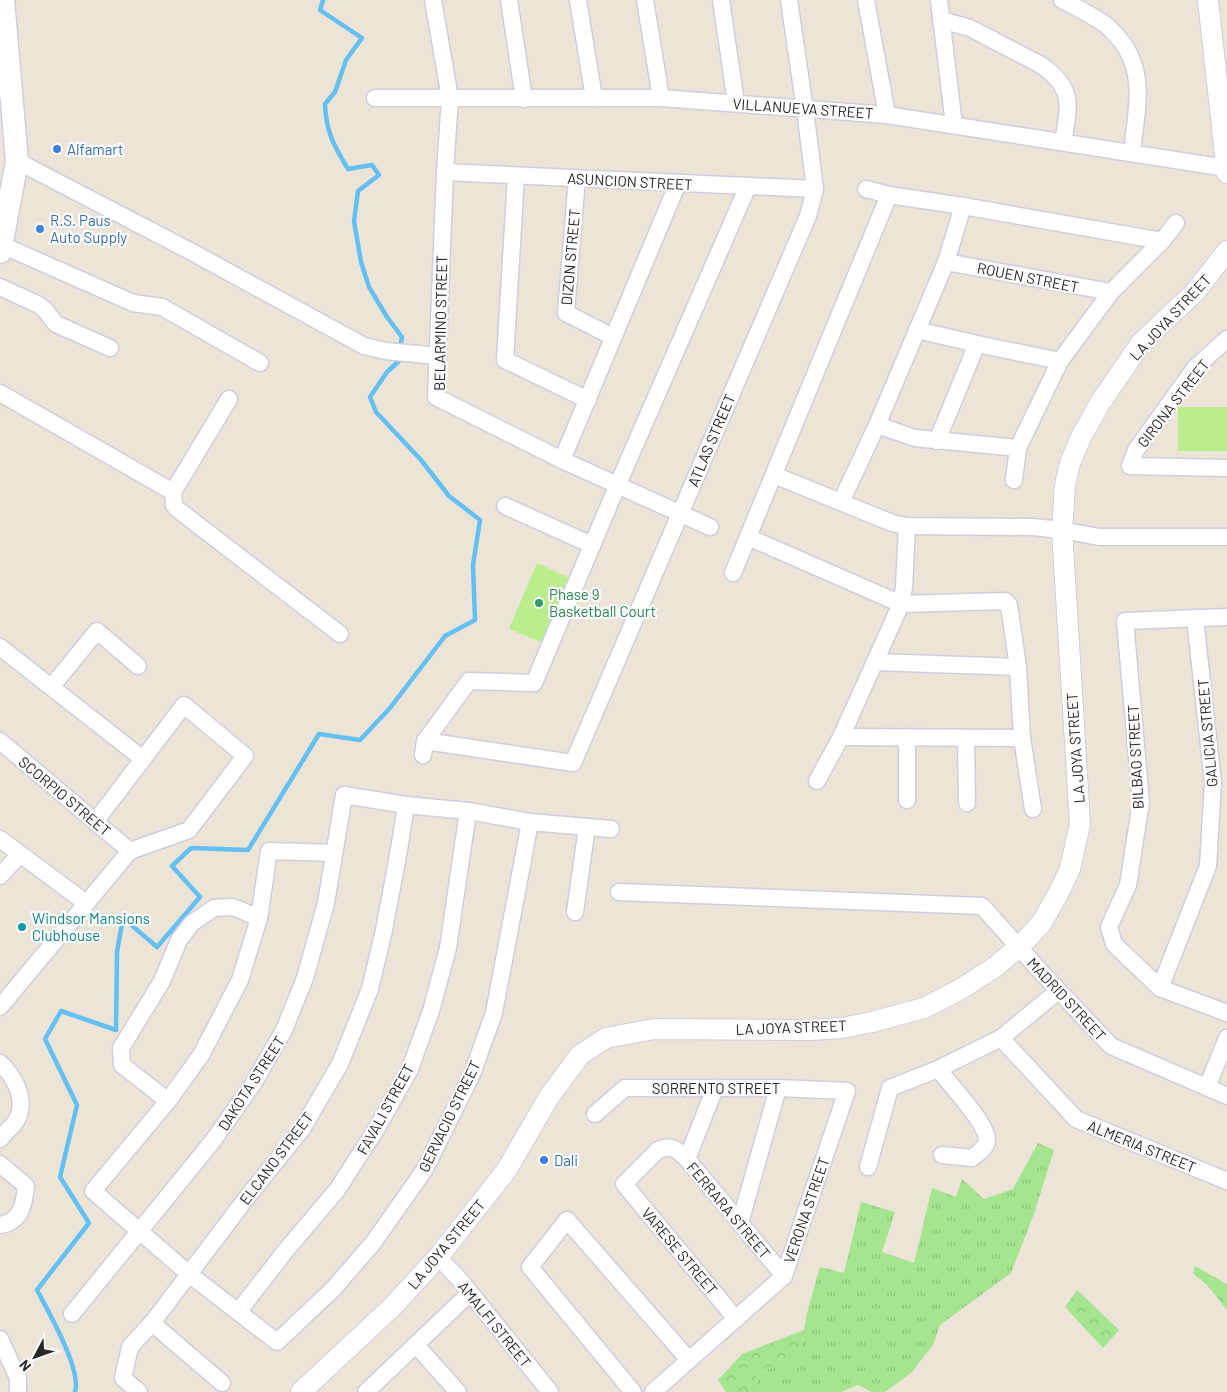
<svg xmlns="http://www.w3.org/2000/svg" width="1227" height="1392" viewBox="0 0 1227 1392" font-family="Barlow,sans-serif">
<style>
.grass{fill:url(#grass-tufts)}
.forest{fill:url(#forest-crowns)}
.pitch{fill:#baed8b}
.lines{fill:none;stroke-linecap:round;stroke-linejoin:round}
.stream{stroke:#64bff3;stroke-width:4.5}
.minor-casing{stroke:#cdcfe1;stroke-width:19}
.tertiary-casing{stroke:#cdcfe1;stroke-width:22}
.secondary-casing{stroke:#cdcfe1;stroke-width:25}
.minor{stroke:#fff;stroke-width:16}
.tertiary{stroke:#fff;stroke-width:20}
.secondary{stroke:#fff;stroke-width:22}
.shop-dot{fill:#3f7fe0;stroke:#fff;stroke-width:2}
.leisure-dot{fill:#2e9e5b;stroke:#fff;stroke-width:2}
.culture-dot{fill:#0f9aa8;stroke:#fff;stroke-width:2}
.labels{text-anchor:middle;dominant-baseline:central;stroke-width:4.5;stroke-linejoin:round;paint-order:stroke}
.street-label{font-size:15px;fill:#272727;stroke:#fff}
.shop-label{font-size:15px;fill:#366cbe;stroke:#fff;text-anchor:start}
.leisure-label{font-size:15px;fill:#27864d;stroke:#fff;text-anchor:start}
.culture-label{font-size:15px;fill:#0d838f;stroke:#fff;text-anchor:start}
</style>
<defs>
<pattern id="grass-tufts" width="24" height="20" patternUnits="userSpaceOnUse" patternTransform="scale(1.25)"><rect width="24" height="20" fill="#a5e590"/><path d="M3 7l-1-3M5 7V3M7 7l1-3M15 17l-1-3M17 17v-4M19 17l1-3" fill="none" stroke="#8ec47c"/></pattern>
<pattern id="forest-crowns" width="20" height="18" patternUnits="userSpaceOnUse" patternTransform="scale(1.25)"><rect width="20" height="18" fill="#a5e590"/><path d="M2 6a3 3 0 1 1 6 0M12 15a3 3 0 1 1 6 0" fill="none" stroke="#8ec47c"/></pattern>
</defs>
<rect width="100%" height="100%" fill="#ebe4d7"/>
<!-- grass -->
<path class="grass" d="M1038,1143L1054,1150L1034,1214L1011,1273L940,1325L933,1345L911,1373L885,1392H872L858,1385L841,1392H760L756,1375L800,1353L807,1313L820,1267L844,1273L861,1202L895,1212L882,1252L914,1263L932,1188L956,1197L962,1179L984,1199L1013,1189Z"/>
<!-- forest -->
<g class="forest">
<path d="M1195,1266L1227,1284V1310L1208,1286L1193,1273Z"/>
<path d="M1077,1290L1119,1330L1103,1348L1065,1307Z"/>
<path d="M804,1330L800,1353L756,1375L760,1392H726L718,1380L742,1354Z"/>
</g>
<!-- pitch -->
<g class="pitch">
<rect x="1178" y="407" width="49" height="44"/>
<path d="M537,563L568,577L541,642L509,629Z"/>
</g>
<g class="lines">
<!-- stream -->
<g class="stream">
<path d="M323,0L320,10L362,38L346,60L335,92L325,104C326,132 334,146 348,169L372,165L379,175L358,191L354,221L361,262L369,287L387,317L402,337L400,348"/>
<path d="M75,1392C82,1370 48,1311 37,1290L89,1223L60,1177L77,1105L45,1039L61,1011L116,1030L117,952L123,918L157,947L200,897L172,866L191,848L248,850L319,734L360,740L390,708L445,636L475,620L473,565L480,520L449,496L421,460L376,412L370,397L387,372L399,361V356"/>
</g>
<!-- minor casing -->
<g class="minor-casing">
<g id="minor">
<path d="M433,0L450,98L445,172L436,397L562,460L710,527"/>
<path d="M509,0L524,99"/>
<path d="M578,0L594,98"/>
<path d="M645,0L661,98"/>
<path d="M721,0L736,103"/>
<path d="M866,0L887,115"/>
<path d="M939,0L954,125"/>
<path d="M1062,0C1076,7 1090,14 1103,23C1107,25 1111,30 1114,33C1149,68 1136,110 1132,153"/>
<path d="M941,20L970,28L1041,65C1075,88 1069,106 1063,142"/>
<path d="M375,98H661L887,115L1226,168"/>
<path d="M17,161L190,251L364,346L386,351L438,356"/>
<path d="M445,172L815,189"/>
<path d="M516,176L505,360L588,400"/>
<path d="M577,178L566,313L613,337"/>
<path d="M866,189L889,195"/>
<path d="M963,206L946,262L877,425L915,438L1018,448"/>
<path d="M2,245L133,303L162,307L260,363"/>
<path d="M946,262L1111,292"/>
<path d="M0,287L39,305L45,310L56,324L110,348"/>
<path d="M917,330L977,344L1060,361"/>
<path d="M1227,339L1195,368L1136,450L1130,466L1227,468"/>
<path d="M0,393L173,492L229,399"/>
<path d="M937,441L977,344"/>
<path d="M562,460L678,183"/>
<path d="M774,475L892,523L907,526L1033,527L1062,530L1099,537H1227"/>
<path d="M1014,480L1018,448L1060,361L1111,292L1162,241L1176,223"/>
<path d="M173,492L174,505L177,509L340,634"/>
<path d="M841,502L877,425"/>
<path d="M505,506L592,545"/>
<path d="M748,537L901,604L1005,601L1009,605L1018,667L1022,738L1033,809"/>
<path d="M733,573L889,195L963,206L1162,241"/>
<path d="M1227,617L1125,621L1141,802L1128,885L1109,927L1114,944L1160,988L1227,1013"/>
<path d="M0,647L143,759"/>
<path d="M875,662L1018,667"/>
<path d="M52,686L97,631L138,666"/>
<path d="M841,737L1022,738"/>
<path d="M907,737V800"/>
<path d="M966,738L967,803"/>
<path d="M0,741L130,851"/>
<path d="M425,741L573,763L808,216L815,189L805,110L789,0"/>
<path d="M423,755L425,741L469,681L534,683L618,484L748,186"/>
<path d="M817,781L841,737L901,604L904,587L907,526"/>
<path d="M95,822L184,705L245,756L189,830L130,851"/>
<path d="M0,839L86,903"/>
<path d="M334,853L269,851L259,918L240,980L201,1055L168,1101L93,1191L189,1274L277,1342L333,1289L373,1243L425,1169L472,1074L494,1013L530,822"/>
<path d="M0,876L20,854"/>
<path d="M619,892L982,906L1041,972L1111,1046L1227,1096"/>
<path d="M575,912L587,827"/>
<path d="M1160,988L1208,866L1213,783L1195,618"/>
<path d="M0,1007L130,851"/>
<path d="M1001,1038L1076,1119L1227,1181"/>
<path d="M0,1063C15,1077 28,1101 16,1121C12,1127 5,1133 0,1139"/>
<path d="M938,1069C949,1083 988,1125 987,1140C986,1149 978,1153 972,1158L942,1155"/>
<path d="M1207,1087L1227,1038"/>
<path d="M168,1101L122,1065L121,1048L162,981L179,940L192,923L214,908L233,907L259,918"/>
<path d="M595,1114L625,1088H778L847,1091L784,1276L653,1392"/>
<path d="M687,1159L715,1088"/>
<path d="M0,1164L26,1186C24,1205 21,1222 0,1225"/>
<path d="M868,1167L890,1088L938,1069L1001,1038L1058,991"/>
<path d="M740,1223L778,1088"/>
<path d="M438,1257L460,1280L550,1392"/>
<path d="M238,1312L287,1249L337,1190L377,1128L410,1069L431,1011L448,948L468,811"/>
<path d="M72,1314L212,1142L253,1084L284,1030L305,978L326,903L344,795L406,805L468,811L530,822L611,829"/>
<path d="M736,1319L624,1184L658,1150C671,1144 678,1150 687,1159L784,1276"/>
<path d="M152,1323L222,1383"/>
<path d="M0,1339L18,1378V1392"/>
<path d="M416,1345L458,1392"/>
<path d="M139,1392L123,1378L130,1347L152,1323L248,1196L302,1129L340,1064L370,989L384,930L399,850L406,805"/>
<path d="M366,1392L470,1293"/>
<path d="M633,1392L530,1267L567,1220L689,1360"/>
</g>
</g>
<!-- tertiary casing -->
<g class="tertiary-casing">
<g id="tertiary">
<path d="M1208,0L1227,173"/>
<path d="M301,1392L392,1307L438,1257L506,1171L549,1097L580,1055L606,1038L654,1029L811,1030L842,1028L872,1022L924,1008L959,990L995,967L1019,947L1041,924L1058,894L1070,869L1080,824L1062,530L1065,485L1070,463L1081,437L1100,403L1141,343L1196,291L1227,251"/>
</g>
</g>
<!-- secondary casing -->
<g class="secondary-casing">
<path id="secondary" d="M0,252L17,161L3,0"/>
</g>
<!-- minor -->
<use href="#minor" class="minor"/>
<!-- tertiary -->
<use href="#tertiary" class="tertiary"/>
<!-- secondary -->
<use href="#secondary" class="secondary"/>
</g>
<!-- markers -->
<g class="shop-dot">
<circle cx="57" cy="149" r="5"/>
<circle cx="40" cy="229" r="5"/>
<circle cx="544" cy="1160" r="5"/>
</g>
<circle class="leisure-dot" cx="539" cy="603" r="5"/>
<circle class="culture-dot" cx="22" cy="927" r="5"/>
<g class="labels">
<!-- street labels -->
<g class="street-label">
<text transform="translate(803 108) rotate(4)">VILLANUEVA STREET</text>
<text transform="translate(630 181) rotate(3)">ASUNCION STREET</text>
<text transform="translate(570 257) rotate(-85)">DIZON STREET</text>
<text transform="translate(1028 277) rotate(11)">ROUEN STREET</text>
<text transform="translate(1170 317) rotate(-47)">LA JOYA STREET</text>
<text transform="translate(440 323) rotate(-89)">BELARMINO STREET</text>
<text transform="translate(1173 403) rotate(-52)">GIRONA STREET</text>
<text transform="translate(711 440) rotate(-67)">ATLAS STREET</text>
<text transform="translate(1207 733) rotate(-95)">GALICIA STREET</text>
<text transform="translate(1075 748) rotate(-94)">LA JOYA STREET</text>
<text transform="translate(1135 757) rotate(-93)">BILBAO STREET</text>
<text transform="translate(65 796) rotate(40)">SCORPIO STREET</text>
<text transform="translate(1067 999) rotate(47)">MADRID STREET</text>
<text transform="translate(791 1027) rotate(-2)">LA JOYA STREET</text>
<text transform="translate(251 1083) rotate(-57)">DAKOTA STREET</text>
<text x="716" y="1088">SORRENTO STREET</text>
<text transform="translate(385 1109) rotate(-61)">FAVALI STREET</text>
<text transform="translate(449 1116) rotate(-64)">GERVACIO STREET</text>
<text transform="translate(1142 1146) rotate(22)">ALMERIA STREET</text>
<text transform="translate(276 1158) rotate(-53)">ELCANO STREET</text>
<text transform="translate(729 1210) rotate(50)">FERRARA STREET</text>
<text transform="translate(806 1210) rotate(-71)">VERONA STREET</text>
<text transform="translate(446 1244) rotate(-50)">LA JOYA STREET</text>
<text transform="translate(680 1251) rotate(50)">VARESE STREET</text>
<text transform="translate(495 1324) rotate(51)">AMALFI STREET</text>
</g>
<!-- shop labels -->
<g class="shop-label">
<text x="67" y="149">Alfamart</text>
<text x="50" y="220">R.S. Paus<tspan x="50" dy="17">Auto Supply</tspan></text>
<text x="554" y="1160">Dali</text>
</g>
<!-- leisure labels -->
<g class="leisure-label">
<text x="549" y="594">Phase 9<tspan x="549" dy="17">Basketball Court</tspan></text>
</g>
<!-- culture labels -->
<g class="culture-label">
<text x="32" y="918">Windsor Mansions<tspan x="32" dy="17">Clubhouse</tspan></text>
</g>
</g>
<!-- north arrow -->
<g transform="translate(35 1357) rotate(229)" stroke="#ffffff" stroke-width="4" paint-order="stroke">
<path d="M0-4L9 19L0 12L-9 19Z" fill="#272727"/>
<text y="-8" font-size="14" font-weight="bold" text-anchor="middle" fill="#272727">N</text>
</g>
</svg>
